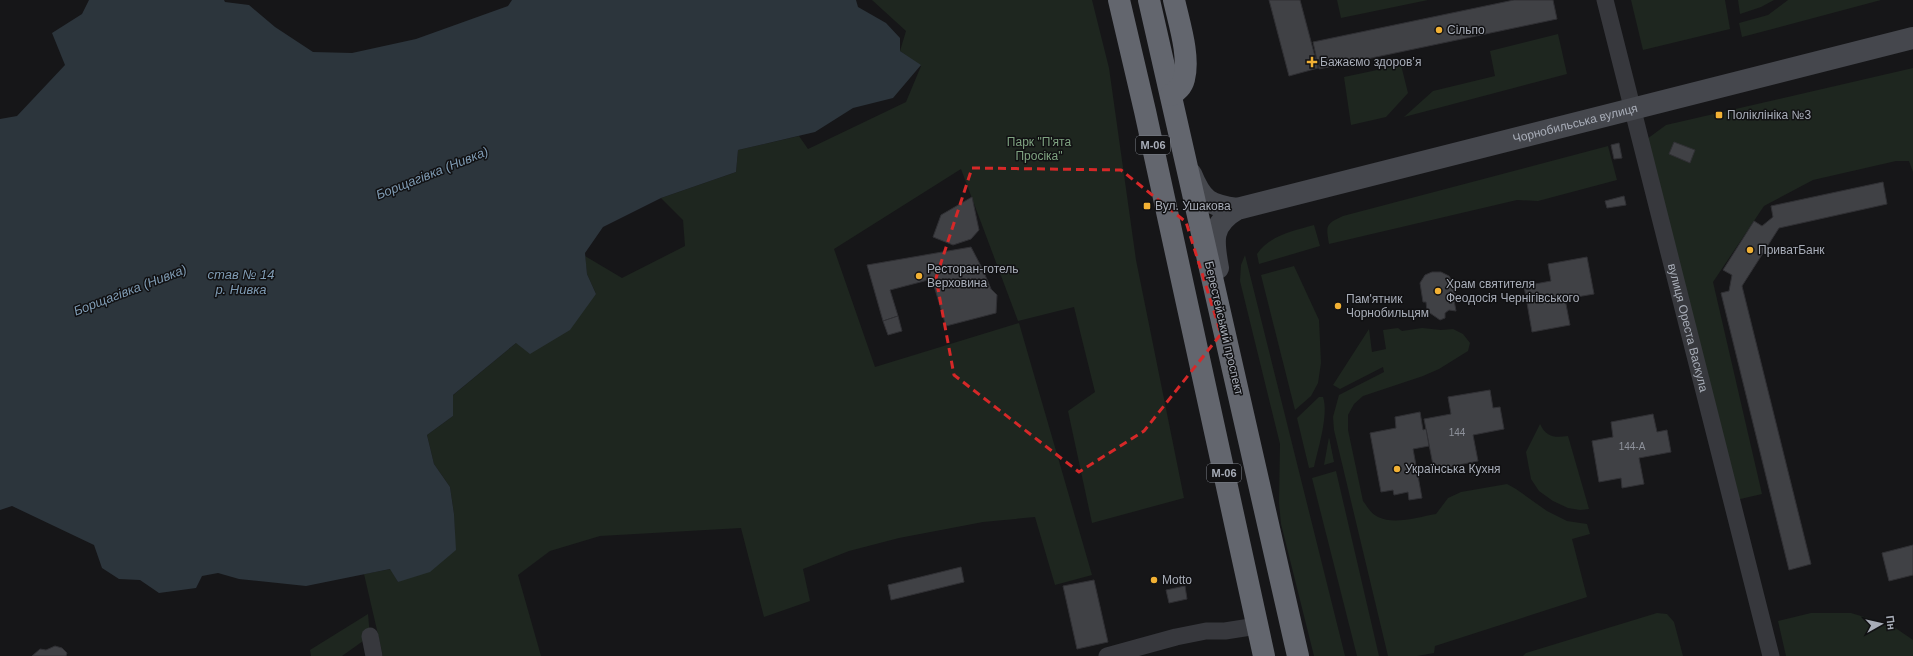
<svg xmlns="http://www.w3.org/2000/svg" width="1913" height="656" viewBox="0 0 1913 656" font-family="Helvetica,sans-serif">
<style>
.green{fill:#1e261f}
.water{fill:#2c353c}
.building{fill:#404145;stroke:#303034}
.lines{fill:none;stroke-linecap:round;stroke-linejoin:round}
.street{stroke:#37383d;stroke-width:17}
.secondary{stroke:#45474d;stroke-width:22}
.highway{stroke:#63666e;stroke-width:22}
.marked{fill:none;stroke:#d62828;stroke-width:3;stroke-dasharray:8 5;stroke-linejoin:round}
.poi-dot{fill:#f2b134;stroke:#111113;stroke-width:1.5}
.labels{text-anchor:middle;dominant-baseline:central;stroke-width:3;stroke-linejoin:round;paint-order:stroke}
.number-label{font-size:10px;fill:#8e929b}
.shield{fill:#111113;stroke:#7b7e86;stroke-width:1}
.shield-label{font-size:11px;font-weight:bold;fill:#a8adb8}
.poi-label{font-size:12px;fill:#a8adb8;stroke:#111113;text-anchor:start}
.street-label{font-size:12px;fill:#a8adb8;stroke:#111113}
.park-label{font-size:12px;fill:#7fa381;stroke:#111113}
.water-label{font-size:13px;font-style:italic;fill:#7f9bb3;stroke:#111113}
</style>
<rect width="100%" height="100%" fill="#161618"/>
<!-- green -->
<g class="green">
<path d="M872,0H1092L1109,68L1136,260L1184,498L1092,523L1068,411L1095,392L1074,307L1018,321L961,169L834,249L875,367L1019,323L1092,575L1055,585L1035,517L983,522L899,538L849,551L803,569L810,601L764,617L741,528L600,536L550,551L518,575L541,656H383L364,574L391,569L398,582L455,550L454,514L450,487L434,464L427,435L453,416L452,396L516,343L596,294L587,274L585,256L622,278L685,246L683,220L661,198L736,172L738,150L799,136L808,149L906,102L921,66L900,51L906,31Z"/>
<path d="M1337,0H1428L1341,18Z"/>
<path d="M1631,0H1725L1730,29L1643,50Z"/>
<path d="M1738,0H1774L1761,7L1740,14Z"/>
<path d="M1788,0H1881L1742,37L1739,23L1768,15Z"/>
<path d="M1558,34L1567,74L1404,117L1433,91L1495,76L1490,51Z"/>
<path d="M1401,65L1408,93L1386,117L1351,125L1344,77Z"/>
<path d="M1913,68V172L1909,161H1896L1813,180L1764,206L1713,282L1762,494L1736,500L1647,139L1666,125Z"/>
<path d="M1608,146L1617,180L1538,201L1517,200L1329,244C1326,226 1325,224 1343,216Z"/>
<path d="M1314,225L1320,246L1259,264L1257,254C1270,235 1293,231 1314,225Z"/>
<path d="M1245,255L1345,656H1314L1281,524L1279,503L1280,444L1240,281L1241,265Z"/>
<path d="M1294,266L1319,320L1321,363L1318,383L1311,396L1295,410L1261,275Z"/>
<path d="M1398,328L1402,331L1422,328L1441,330L1453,329L1463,334L1470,343L1468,351L1439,369L1423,376L1363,396L1354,404L1348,415V430L1363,501C1367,506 1371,514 1378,517C1394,525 1419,517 1436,514L1448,498L1461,492L1507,484L1516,489L1547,511L1567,521L1587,524L1590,534L1572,539L1587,597L1435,646L1434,653L1417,656H1388L1334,430L1333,417L1339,395L1384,372L1383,367L1340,389L1333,385L1369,329L1372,352L1386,349L1383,330Z"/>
<path d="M1319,397H1323C1329,414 1318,449 1314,467L1309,468L1297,418Z"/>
<path d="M1540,424C1546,437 1554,438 1568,436L1589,509L1580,510L1568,508L1553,501L1539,491L1531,479L1526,452Z"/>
<path d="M1329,437L1334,462L1324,465Z"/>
<path d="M1336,471L1379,656H1357L1312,478Z"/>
<path d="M1657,613L1667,614L1674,622L1683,656H1523L1526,653Z"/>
<path d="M1811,613H1851L1891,625L1913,640V656H1786L1778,621Z"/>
<path d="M368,614L370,636L342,656H311L310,650Z"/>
</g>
<!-- water -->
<path class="water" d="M89,0H224L225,2L249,5L275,27L313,52L352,53L416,39L508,6L512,0H856L858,7L886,23L900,38V51L921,65L893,98L853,108L815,132L738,150L736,172L661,198L603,227L585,253L587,274L596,294L570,330L530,354L516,343L453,395V416L427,435L434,464L450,487L454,514L456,550L430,572L398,582L390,569L306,586L239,579L218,573L202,576L196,588L159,593L140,580L119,579L102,568L94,545L12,506L0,510V119L17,116L65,65L52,33L82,14Z"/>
<!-- building -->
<g class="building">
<path d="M1269,0H1300L1318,68L1289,76Z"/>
<path d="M1514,0H1553L1557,19L1319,69L1313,42Z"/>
<path d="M1674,142L1695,150L1690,163L1669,154Z"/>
<path d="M1619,143L1622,158L1614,159L1611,145Z"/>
<path d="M1883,182L1887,204L1779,228L1742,286L1811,564L1789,570L1721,293L1729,291L1732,275L1723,270L1754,221L1762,226L1773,217L1771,206Z"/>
<path d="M1624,196L1626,205L1607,208L1605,201Z"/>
<path d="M972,197L979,230L971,239L953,245L933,237L941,215Z"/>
<path d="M971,247L983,270L991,289L997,295L996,313L946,326L932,279L890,290L898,316L883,321L867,265Z"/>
<path d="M1587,257L1594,294L1565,299L1570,325L1532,332L1524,286L1551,281L1548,264Z"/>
<path d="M1432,272H1441L1449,276L1453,283L1456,298L1454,300L1456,311L1449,310L1445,313V318L1440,320L1427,311L1426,302H1423L1420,283L1425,275Z"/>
<path d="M898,316L902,331L888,335L883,321Z"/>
<path d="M1490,390L1493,408L1500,407L1504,429L1473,435L1478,461L1434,470L1424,419L1451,414L1448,397Z"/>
<path d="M1420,412L1423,430L1426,429L1429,446L1413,449L1422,498L1409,500L1408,492L1394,495L1393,490L1381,492L1370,433L1396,428L1395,417Z"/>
<path d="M1653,414L1657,432L1667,430L1671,452L1639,458L1644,484L1622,488L1621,478L1599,482L1592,441L1613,437L1611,422Z"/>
<path d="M1913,545V575L1889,581L1882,553Z"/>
<path d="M961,567L964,582L891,600L888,585Z"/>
<path d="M1094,580L1108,642L1077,649L1063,586Z"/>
<path d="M1185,586L1187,599L1169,603L1166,590Z"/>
<path d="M55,646L62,648L67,653L66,656H32L40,649L46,650Z"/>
</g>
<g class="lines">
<!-- street -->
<g class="street">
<path id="s1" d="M1605,0L1771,656"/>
<path d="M370,636L374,656"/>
<path d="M1107,656L1176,637L1206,631H1225L1257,626"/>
</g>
<!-- secondary -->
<g class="secondary">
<path d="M1191,174C1202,201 1209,205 1237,209"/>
<path id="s2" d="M1218,268C1213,241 1210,225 1237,209L1913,38"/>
</g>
<!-- highway -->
<g class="highway">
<path d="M1119,0L1145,111L1264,656"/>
<path d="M1149,0L1298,656"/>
<path d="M1171,95C1177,91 1182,87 1184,79C1190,56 1179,23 1174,0"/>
</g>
</g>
<!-- marked area -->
<path class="marked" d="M972,168L1121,170L1186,222L1221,334L1144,431L1079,472L954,375L936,278Z"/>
<!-- markers -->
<g class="poi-dot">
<circle cx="1439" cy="30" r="4"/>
<path d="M1310 56h4v4h4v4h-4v4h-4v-4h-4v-4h4z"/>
<rect x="1715" y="111" width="8" height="8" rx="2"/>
<rect x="1143" y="202" width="8" height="8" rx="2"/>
<circle cx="1750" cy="250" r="4"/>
<circle cx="919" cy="276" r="4"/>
<circle cx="1438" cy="291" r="4"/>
<circle cx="1338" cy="306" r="4"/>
<circle cx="1397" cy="469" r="4"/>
<circle cx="1154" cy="580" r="4"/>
</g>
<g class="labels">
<!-- number labels -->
<g class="number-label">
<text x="1457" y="432">144</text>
<text x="1632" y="446">144-А</text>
</g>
<!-- shield labels -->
<g class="shield">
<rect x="1136" y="136" width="34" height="18" rx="3"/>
<rect x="1207" y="464" width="34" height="18" rx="3"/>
</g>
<g class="shield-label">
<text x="1153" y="145">М-06</text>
<text x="1224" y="473">М-06</text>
</g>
<!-- poi labels -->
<g class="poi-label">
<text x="1447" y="30">Сільпо</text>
<text x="1320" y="62">Бажаємо здоровʼя</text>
<text x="1727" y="115">Поліклініка №3</text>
<text x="1155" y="206">Вул. Ушакова</text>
<text x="1758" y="250">ПриватБанк</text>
<text x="927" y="269">Ресторан-готель<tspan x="927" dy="14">Верховина</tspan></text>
<text x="1446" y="284">Храм святителя<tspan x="1446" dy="14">Феодосія Чернігівського</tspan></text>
<text x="1346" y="299">Пам'ятник<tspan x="1346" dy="14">Чорнобильцям</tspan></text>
<text x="1405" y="469">Українська Кухня</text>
<text x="1162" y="580">Motto</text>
</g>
<!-- street labels -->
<g class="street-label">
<text stroke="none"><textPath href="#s2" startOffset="417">Чорнобильська вулиця</textPath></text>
<text transform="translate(1224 328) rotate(77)">Берестейський проспект</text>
<text stroke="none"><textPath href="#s1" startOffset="338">вулиця Ореста Васкула</textPath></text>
</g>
<!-- park labels -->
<g class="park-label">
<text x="1039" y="142">Парк "П'ята<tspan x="1039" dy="14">Просіка"</tspan></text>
</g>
<!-- water labels -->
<g class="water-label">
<text transform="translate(432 173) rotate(-22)">Борщагівка (Нивка)</text>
<text x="241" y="274">став № 14<tspan x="241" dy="15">р. Нивка</tspan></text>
<text transform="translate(130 290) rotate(-21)">Борщагівка (Нивка)</text>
</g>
</g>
<!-- north arrow -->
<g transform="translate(1881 624) rotate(82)" stroke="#111113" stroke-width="3" paint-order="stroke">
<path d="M0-3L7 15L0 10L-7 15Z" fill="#a8adb8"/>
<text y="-6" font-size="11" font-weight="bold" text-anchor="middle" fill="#a8adb8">Пн</text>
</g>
</svg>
